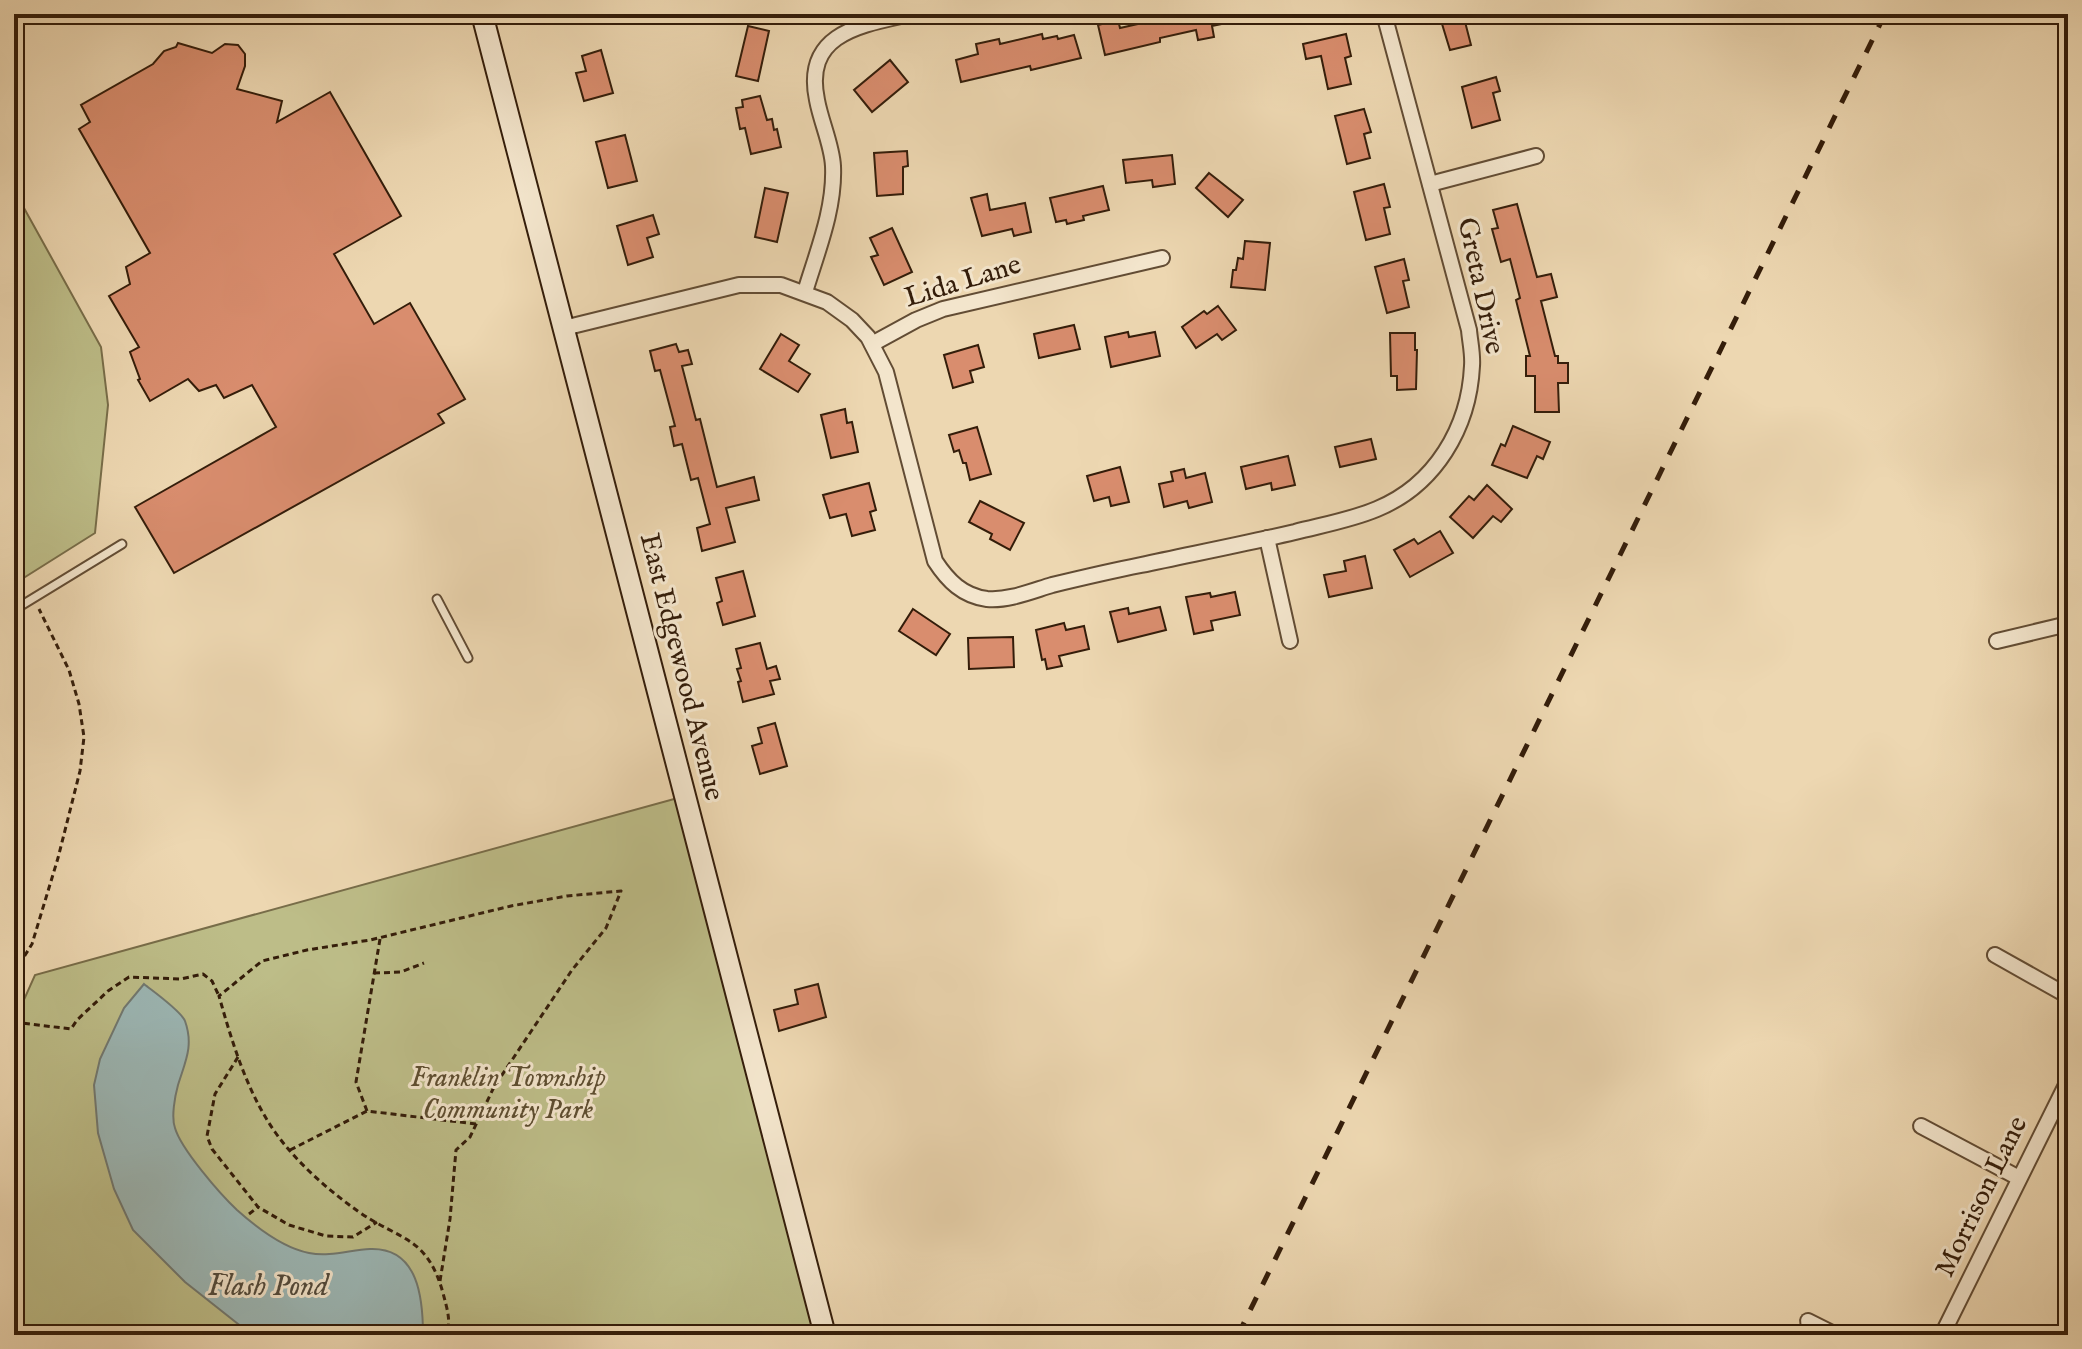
<svg xmlns="http://www.w3.org/2000/svg" width="2082" height="1349" viewBox="0 0 2082 1349" font-family="'IM FELL English',serif">
<style>
.green{fill:#bdbd88;stroke:#786d49;stroke-width:2}
.water{fill:#9cb7b5;stroke:#727971;stroke-width:2}
.building{fill:#d98d6e;stroke:#341d0a;stroke-width:2}
.lines{fill:none;stroke-linecap:round;stroke-linejoin:round}
.service-casing{stroke:#624c34;stroke-width:11}
.minor-casing{stroke:#624c34;stroke-width:18}
.secondary-casing{stroke:#341d0a;stroke-width:24}
.path{stroke:#341d0a;stroke-width:3;stroke-dasharray:6 4;stroke-linecap:butt}
.service{stroke:#f3e5cc;stroke-width:7}
.minor{stroke:#f3e5cc;stroke-width:14}
.secondary{stroke:#f3e5cc;stroke-width:20}
.rail{stroke:#341d0a;stroke-width:5;stroke-dasharray:14 14;stroke-linecap:butt}
.labels{text-anchor:middle;dominant-baseline:central;stroke-width:6;stroke-linejoin:round;paint-order:stroke}
.street-label{font-size:28px;fill:#341d0a;stroke:#f3e5cc}
.park-label{font-size:28px;font-style:italic;fill:#5d4d30;stroke:#f3e5cc}
.water-label{font-size:30px;font-style:italic;fill:#534b3d;stroke:#f3e5cc}
</style>
<rect width="100%" height="100%" fill="#edd7b1"/>
<filter id="stains"><feTurbulence type="fractalNoise" baseFrequency=".0025" numOctaves="4"/><feColorMatrix values="0 0 0 0 .2 0 0 0 0 .09 0 0 0 0 .02 0 0 0 .5 -.17"/></filter>
<radialGradient id="worn" r=".72"><stop offset=".6" stop-color="#630" stop-opacity="0"/><stop offset="1" stop-color="#630" stop-opacity=".3"/></radialGradient>
<!-- green -->
<g class="green">
<path d="M14,190L101,347L108,405L95,533L14,584Z"/>
<path d="M14,697C27,718 23,739 18,762L14,760Z"/>
<path d="M685,796L815,1335H14V1022L35,975Z"/>
</g>
<!-- water -->
<path class="water" d="M144,984C154,992 181,1011 185,1021C194,1046 185,1062 178,1085C175,1096 171,1117 175,1128C181,1149 220,1194 237,1210C256,1227 283,1248 309,1253C330,1257 350,1250 370,1249C419,1247 423,1300 423,1335H252L185,1282L133,1230L114,1189L98,1133L94,1085L100,1059L124,1008Z"/>
<!-- building -->
<g class="building">
<path d="M1182,14H1240L1241,20L1212,26L1214,37L1198,40L1196,30L1160,38V42L1105,55L1098,25L1118,20L1120,28Z"/>
<path d="M1439,14H1463L1471,45L1450,50Z"/>
<path d="M748,26L769,31L758,81L736,76Z"/>
<path d="M1042,34L1043,39L1057,36L1058,39L1074,35L1081,58L1031,70L1030,66L961,82L956,60L978,54L976,44L999,39L1000,44Z"/>
<path d="M1346,34L1351,56L1345,58L1351,84L1328,89L1321,56L1306,59L1303,44Z"/>
<path d="M178,43L212,53L225,44L238,45L245,54V66L237,89L282,101L277,122L330,92L401,216L334,254L374,324L410,303L465,399L438,414L444,423L174,573L135,507L276,427L252,385L224,398L216,385L199,391L188,379L150,401L138,380L140,379L130,352L139,347L109,296L130,284L126,267L150,253L79,129L90,122L81,105L153,64L164,51L176,47Z"/>
<path d="M601,50L613,93L584,101L576,73L586,71L582,56Z"/>
<path d="M890,60L908,82L872,112L854,90Z"/>
<path d="M1496,77L1500,91L1493,93L1500,120L1472,128L1462,87Z"/>
<path d="M760,96L767,120L772,119L774,130L777,129L781,147L751,154L745,128L740,129L736,108L743,107L742,100Z"/>
<path d="M1364,109L1371,132L1364,134L1370,158L1347,164L1335,116Z"/>
<path d="M625,135L637,181L608,188L596,142Z"/>
<path d="M907,151L908,166L903,167V194L877,196L874,153Z"/>
<path d="M1172,155L1175,184L1153,187L1152,180L1126,183L1123,160Z"/>
<path d="M1209,173L1243,200L1228,217L1196,188Z"/>
<path d="M1384,184L1390,207L1384,208L1390,234L1366,240L1354,192Z"/>
<path d="M1103,186L1109,210L1083,216L1084,220L1067,224L1066,220L1056,222L1050,198Z"/>
<path d="M765,188L788,193L777,242L755,237Z"/>
<path d="M987,194L990,210L1025,203L1031,232L1014,236L1012,229L982,236L971,198Z"/>
<path d="M1517,204L1537,277L1551,274L1557,297L1541,301L1555,356H1558V363H1568V383H1558L1559,412H1535V376H1526V356H1530L1516,300L1520,298L1510,259L1501,262L1492,229L1498,228L1493,210Z"/>
<path d="M653,215L659,234L647,238L653,257L628,265L617,226Z"/>
<path d="M892,228L912,272L884,285L871,257L878,255L870,238Z"/>
<path d="M1245,241L1270,243L1265,290L1231,287L1233,270H1236L1238,258L1243,259Z"/>
<path d="M1404,259L1409,280L1403,281L1409,307L1387,313L1375,267Z"/>
<path d="M1218,306L1236,330L1222,340L1217,334L1196,348L1182,327L1204,311L1207,314Z"/>
<path d="M1074,325L1080,349L1039,358L1034,334Z"/>
<path d="M1128,332L1129,337L1155,332L1160,356L1111,367L1105,337Z"/>
<path d="M1390,333H1415V350H1417L1416,389L1397,390V376H1391Z"/>
<path d="M781,334L799,345L789,361L810,374L798,392L760,369Z"/>
<path d="M676,344L679,352L688,350L692,364L682,366L696,420L700,419L717,487L754,477L759,500L726,508L735,542L702,551L697,528L710,524L698,478L691,480L682,444L674,446L670,427L675,426L660,370L655,371L650,351Z"/>
<path d="M978,345L984,367L970,371L973,382L953,388L944,355Z"/>
<path d="M845,409L847,423L852,422L858,452L831,458L821,415Z"/>
<path d="M1513,426L1550,442L1543,459L1537,456L1527,478L1492,465L1501,444L1505,446Z"/>
<path d="M977,427L991,474L970,480L966,463H963L959,450L954,452L949,435Z"/>
<path d="M1371,439L1376,459L1340,467L1335,447Z"/>
<path d="M1288,456L1295,485L1272,490L1271,483L1246,489L1241,467Z"/>
<path d="M1120,467L1129,502L1111,506L1109,497L1094,501L1087,476Z"/>
<path d="M1184,469L1186,478L1205,473L1212,502L1189,508L1187,501L1164,507L1159,484L1173,481L1171,472Z"/>
<path d="M869,483L876,510L870,512L875,530L852,536L846,514L830,518L823,495Z"/>
<path d="M1487,485L1512,509L1501,522L1493,516L1473,538L1450,517L1469,496L1474,500Z"/>
<path d="M980,501L1024,523L1010,550L990,539L992,534L969,522Z"/>
<path d="M1440,531L1453,553L1410,577L1394,550L1414,539L1418,544Z"/>
<path d="M1365,556L1372,588L1329,597L1324,575L1346,571L1344,561Z"/>
<path d="M743,571L755,616L723,625L717,603L722,601L716,578Z"/>
<path d="M1235,592L1240,615L1211,621L1213,630L1194,634L1186,597L1210,593L1211,597Z"/>
<path d="M1160,607L1166,630L1118,642L1110,612L1128,608L1129,614Z"/>
<path d="M913,609L950,634L936,655L899,631Z"/>
<path d="M1064,623L1066,630L1084,626L1089,649L1059,656L1062,666L1047,669L1045,659L1042,660L1036,630Z"/>
<path d="M1013,637L1014,667L969,669L968,638Z"/>
<path d="M760,643L767,669L776,666L780,679L770,681L774,694L743,702L738,682L741,681L737,669L741,668L736,649Z"/>
<path d="M775,723L787,766L760,774L752,746L762,743L758,728Z"/>
<path d="M818,984L826,1017L779,1031L774,1010L798,1004L795,990Z"/>
</g>
<g class="lines">
<!-- service casing -->
<g class="service-casing">
<g id="service">
<path d="M437,599L468,658"/>
<path d="M14,610L122,544"/>
</g>
</g>
<!-- minor casing -->
<g class="minor-casing">
<g id="minor">
<path d="M1430,184L1536,156"/>
<path d="M805,292C817,252 835,209 833,166C832,145 821,122 817,100C803,33 861,25 910,14"/>
<path d="M564,328L739,285H781L827,302L852,320L868,337L886,372L935,561C948,581 963,596 987,599C1008,601 1032,591 1052,585C1081,578 1111,571 1141,565C1192,554 1244,544 1295,532C1322,525 1351,520 1377,509C1435,485 1469,428 1472,366C1473,354 1470,342 1469,330L1384,14"/>
<path d="M872,344L916,320L943,309L1162,258"/>
<path d="M1267,538L1290,641"/>
<path d="M1997,641L2068,624"/>
<path d="M1995,955L2068,996"/>
<path d="M1921,1126L2019,1178"/>
<path d="M1808,1321L1836,1335"/>
<path d="M1942,1335L2068,1081"/>
</g>
</g>
<!-- secondary casing -->
<g class="secondary-casing">
<path id="secondary" d="M482,14L825,1335"/>
</g>
<!-- path -->
<g class="path">
<path d="M14,973L32,944L58,858L80,771L84,737L79,704L69,670L39,609"/>
<path d="M374,973L401,972L424,963"/>
<path d="M14,1022L71,1029L77,1020L108,991L129,977L181,979L203,974L212,981L219,996"/>
<path d="M238,1057L215,1094L207,1136L212,1149L258,1207L289,1225L326,1236L353,1237L377,1222"/>
<path d="M367,1111L356,1082L380,939"/>
<path d="M290,1150L367,1111L476,1124"/>
<path d="M249,1214L258,1207"/>
<path d="M440,1281L450,1219L456,1150L470,1137L494,1087L572,970L606,928L621,891L567,896L511,906L370,940L307,950L262,961L219,996C232,1042 247,1092 275,1132C297,1163 328,1190 359,1212C401,1241 427,1236 443,1293C447,1309 451,1319 447,1335"/>
</g>
<!-- service -->
<use href="#service" class="service"/>
<!-- minor -->
<use href="#minor" class="minor"/>
<!-- secondary -->
<use href="#secondary" class="secondary"/>
<!-- rail -->
<path class="rail" d="M1238,1335L1885,14"/>
</g>
<g class="labels">
<!-- street labels -->
<g class="street-label">
<text transform="translate(963 282) rotate(-17)">Lida Lane</text>
<text transform="translate(1480 286) rotate(78)">Greta Drive</text>
<text transform="translate(681 667) rotate(76)">East Edgewood Avenue</text>
<text transform="translate(1982 1197) rotate(-64)">Morrison Lane</text>
</g>
<!-- park labels -->
<g class="park-label">
<text x="508" y="1078">Franklin Township<tspan x="508" dy="32">Community Park</tspan></text>
</g>
<!-- water labels -->
<g class="water-label">
<text x="268" y="1287">Flash Pond</text>
</g>
</g>
<!-- margin -->
<rect width="2082" height="1349" fill="none" stroke="#edd7b1" stroke-width="48"/>
<rect x="16" y="16" width="2050" height="1317" fill="none" stroke="#341d0a" stroke-width="4"/>
<rect x="24" y="24" width="2034" height="1301" fill="none" stroke="#341d0a" stroke-width="2"/>
<rect width="100%" height="100%" filter="url(#stains)"/>
<rect width="100%" height="100%" fill="url(#worn)"/>
</svg>
